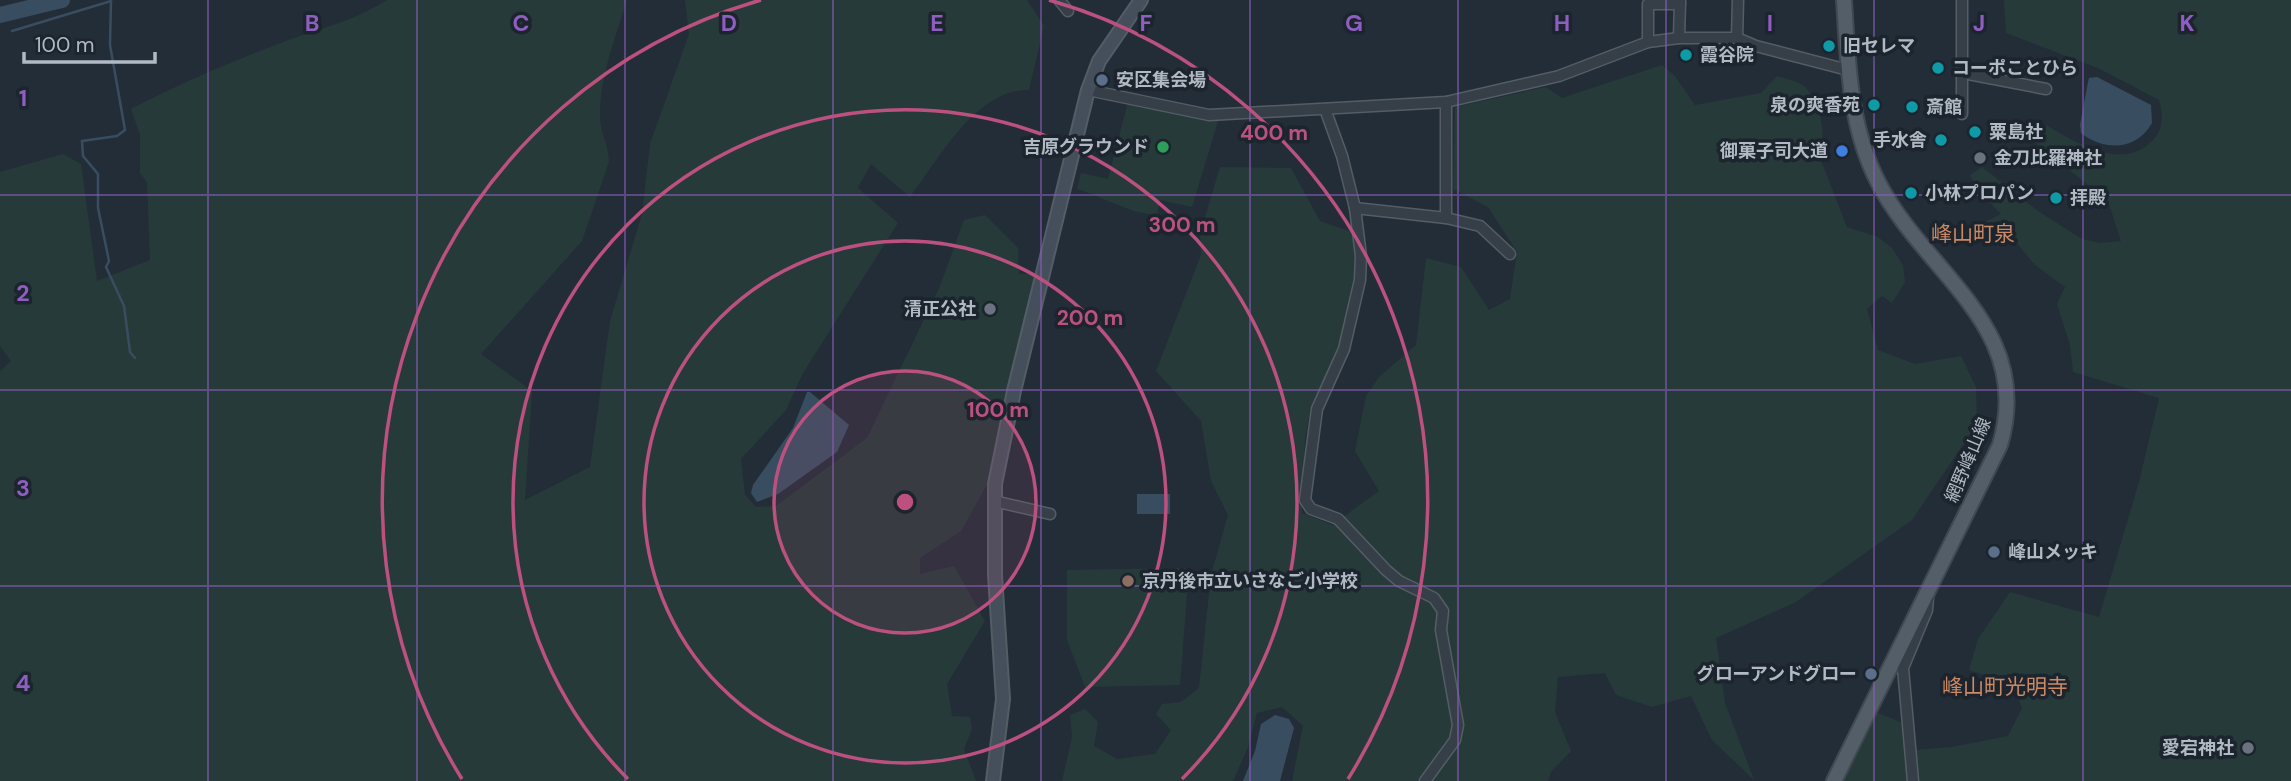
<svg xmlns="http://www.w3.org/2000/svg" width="2291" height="781" viewBox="0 0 2291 781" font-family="'DM Sans','Noto Sans JP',sans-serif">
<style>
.green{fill:#263a3a}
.water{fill:#394d60}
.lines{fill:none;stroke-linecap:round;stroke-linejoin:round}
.stream{stroke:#394d60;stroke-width:2.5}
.river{stroke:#394d60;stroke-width:16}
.street-casing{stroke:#545d66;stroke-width:13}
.secondary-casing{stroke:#545d66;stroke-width:16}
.primary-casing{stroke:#404851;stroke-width:18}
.street{stroke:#363f48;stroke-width:10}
.secondary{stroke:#454f5b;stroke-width:12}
.primary{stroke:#545e68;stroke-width:14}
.grid{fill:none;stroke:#8e5ec1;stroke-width:2;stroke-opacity:0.55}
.ring{fill:none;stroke:#bc5180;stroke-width:3.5}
.culture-dot{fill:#0f9aa8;stroke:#1c242d;stroke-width:2.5}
.service-dot{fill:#5c6f8a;stroke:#1c242d;stroke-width:2.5}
.leisure-dot{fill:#2e9e5b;stroke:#1c242d;stroke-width:2.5}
.shop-dot{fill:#3f7fe0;stroke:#1c242d;stroke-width:2.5}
.worship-dot{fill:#6b7280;stroke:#1c242d;stroke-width:2.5}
.education-dot{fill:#8d6e63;stroke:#1c242d;stroke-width:2.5}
.labels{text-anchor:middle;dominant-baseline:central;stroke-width:7;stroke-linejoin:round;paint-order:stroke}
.poi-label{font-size:18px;font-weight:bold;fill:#b1bac4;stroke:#1c242d;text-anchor:start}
.street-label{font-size:18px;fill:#b1bac4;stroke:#1c242d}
.quarter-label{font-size:21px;fill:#cb8a65;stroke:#1c242d}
.grid-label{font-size:23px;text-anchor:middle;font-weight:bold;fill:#8e5ec1;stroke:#1c242d;stroke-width:7;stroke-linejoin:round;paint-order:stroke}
.centre{fill:#bc5180;stroke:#1c242d;stroke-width:3.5}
.ring-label{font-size:21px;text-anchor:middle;font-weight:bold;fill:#bc5180;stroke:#1c242d;stroke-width:7;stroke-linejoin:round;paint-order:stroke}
</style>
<rect width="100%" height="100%" fill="#232d38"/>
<!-- green -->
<g class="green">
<path d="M387,0H627C615,39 599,78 600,119C601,134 609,146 609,162L582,241L481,354L532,391L525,500L590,467L610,321L642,214L650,144L689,34L685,0H1027L1044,26L1029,90C976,89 939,159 910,197L871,164L858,188L898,223L803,373L786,410L741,459L745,495L756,507L776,506L867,438L940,286L964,220L985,215L1018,248L1019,274H1037L990,479L961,531L920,558V574L954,566L985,621L947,684L952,716L970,717L972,729L964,749L976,781H0V371L11,361L0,346V172L63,154L81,164L97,281L150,260L147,182L140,173V135L131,109C181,83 231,62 283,42C321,28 352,22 387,0Z"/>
<path d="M2004,0H2291V781H1918L1914,750L1952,747L2008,736L2022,708L2012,684L1969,670L1978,639L2010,592L2099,617L2139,482L2159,398L2073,372L2070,345L2057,304L2065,287L2035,265L2014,240L1998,247L1979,225L2001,214L1977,189L1970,175L1982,167L2038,211L2082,239L2100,243L2121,241L2108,201L2033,141L2046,125C2075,142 2122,172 2152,141C2164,129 2163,115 2159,100L2098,68L2006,33Z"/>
<path d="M1662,65L1675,76L1695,105L1761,93L1777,76C1785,79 1797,81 1804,86C1820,101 1828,136 1819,155L1847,227L1878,237L1892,248L1903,265L1905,282L1892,303L1882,296L1867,309L1878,350L1915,364L1961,356L1976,387L1977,424L1912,520L1796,602L1716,638L1725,703L1754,780L1712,740L1691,696L1652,707L1616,695L1605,673L1558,677L1555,712L1571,751L1551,772L1548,781H1292L1303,726L1282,707L1257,713L1248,747L1233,781H1062L1072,737L1070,715L1085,709L1098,722L1094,746L1117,759L1155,754L1171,730L1156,714L1162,704L1181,702L1199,688L1211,575L1228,515L1211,481L1201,421L1156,371L1201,255L1200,234L1220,167L1291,168L1320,221L1354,233L1357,279L1341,347L1311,406L1305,439L1302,513L1332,525L1379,491L1355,451L1366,396L1379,377L1416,345L1426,258L1461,267L1489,310L1510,299L1517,252L1488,207L1453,189L1455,107L1546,87L1562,98Z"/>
<path d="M1128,102L1218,121L1192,207L1160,200L1157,214C1134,216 1102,196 1077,189L1081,173L1108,179Z"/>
<path d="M1189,568L1180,685L1085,687L1067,640V570Z"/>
<path d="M1876,712L1905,724L1910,781H1841Z"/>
</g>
<!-- water -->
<g class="water">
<path d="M2097,77L2151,105L2152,123C2137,150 2105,152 2081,133L2080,125L2088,82L2089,78Z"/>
<path d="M807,392H810L849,425L837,452L778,494L757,502L751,493L753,485L793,428Z"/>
<rect x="1137" y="494" width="33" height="20"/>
<path d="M1275,715L1289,719L1294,728L1280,781H1243L1255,751L1261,724Z"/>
</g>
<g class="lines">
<!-- stream -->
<g class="stream">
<path d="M111,0L110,45L125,130L117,136L82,141L83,156L98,174V208L109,261L106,267L124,306L130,352L135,358"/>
<path d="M12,31L111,1"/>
</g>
<!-- river -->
<path class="river" d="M0,15L62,0"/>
<!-- street casing -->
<g class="street-casing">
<g id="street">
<path d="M1059,0L1068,11"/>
<path d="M1679,38L1680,1"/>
<path d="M1737,38L1738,0"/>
<path d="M1648,42V4H1680"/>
<path d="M1963,73L2046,89"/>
<path d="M1088,90L1209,115L1446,102L1559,76L1648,42L1679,38H1737L1756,46L1848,70"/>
<path d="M1325,109L1342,156L1355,208L1361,256L1360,280L1344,349L1317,409L1305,500L1311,509L1338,519L1386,570L1399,581L1434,598L1443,611L1441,630L1458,725L1455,740L1425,781"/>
<path d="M1962,114V0"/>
<path d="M1355,208L1446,218L1480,226L1510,254"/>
<path d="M1446,218V102"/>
<path d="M994,501L1050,514"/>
<path d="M1913,781L1903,668L1927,610L1928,598"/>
</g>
</g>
<!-- secondary casing -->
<g class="secondary-casing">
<path id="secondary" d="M993,781L1003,699L995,575V484L1014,391L1088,90L1099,61L1141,0"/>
</g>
<!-- primary casing -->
<g class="primary-casing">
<path id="primary" d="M1834,781L2000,445C2035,326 1925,274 1878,182C1849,126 1848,62 1844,0"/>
</g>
<!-- street -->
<use href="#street" class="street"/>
<!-- secondary -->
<use href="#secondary" class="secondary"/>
<!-- primary -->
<use href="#primary" class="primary"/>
</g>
<!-- grid -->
<path class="grid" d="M208,0V781M417,0V781M625,0V781M833,0V781M1041,0V781M1250,0V781M1458,0V781M1666,0V781M1874,0V781M2083,0V781M0,195H2291M0,390H2291M0,586H2291"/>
<!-- distance rings -->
<circle cx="905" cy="502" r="131" fill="#bc5180" fill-opacity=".12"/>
<g class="ring">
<circle cx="905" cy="502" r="131"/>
<circle cx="905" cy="502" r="261"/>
<path d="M628 779A392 392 0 1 1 1182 779"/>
<path d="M462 779A522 522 0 0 1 761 0M1049 0A522 522 0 0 1 1348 779"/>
</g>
<!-- markers -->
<g class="culture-dot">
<circle cx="1829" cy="46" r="7"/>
<circle cx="1686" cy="55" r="7"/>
<circle cx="1938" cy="68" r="7"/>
<circle cx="1874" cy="105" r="7"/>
<circle cx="1912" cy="107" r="7"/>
<circle cx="1975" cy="132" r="7"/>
<circle cx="1941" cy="140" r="7"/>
<circle cx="1911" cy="193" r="7"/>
<circle cx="2056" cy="198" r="7"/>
</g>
<g class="service-dot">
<circle cx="1102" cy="80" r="7"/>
<circle cx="1994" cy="552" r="7"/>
<circle cx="1871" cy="674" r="7"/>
</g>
<circle class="leisure-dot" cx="1163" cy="147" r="7"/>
<circle class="shop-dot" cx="1842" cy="151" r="7"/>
<g class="worship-dot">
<circle cx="1980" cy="158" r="7"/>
<circle cx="990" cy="309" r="7"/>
<circle cx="2248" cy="748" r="7"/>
</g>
<circle class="education-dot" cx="1128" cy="581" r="7"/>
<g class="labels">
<!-- poi labels -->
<g class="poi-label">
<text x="1843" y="46">旧セレマ</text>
<text x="1700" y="55">霞谷院</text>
<text x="1952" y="68">コーポことひら</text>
<text x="1116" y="80">安区集会場</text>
<text x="1860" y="105" text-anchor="end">泉の爽香苑</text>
<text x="1926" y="107">斎館</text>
<text x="1989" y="132">粟島社</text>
<text x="1927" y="140" text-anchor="end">手水舎</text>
<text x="1149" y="147" text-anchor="end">吉原グラウンド</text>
<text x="1828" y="151" text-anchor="end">御菓子司大道</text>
<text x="1994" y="158">金刀比羅神社</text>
<text x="1925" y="193">小林プロパン</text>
<text x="2070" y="198">拝殿</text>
<text x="976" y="309" text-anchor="end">清正公社</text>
<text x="2008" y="552">峰山メッキ</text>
<text x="1142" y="581">京丹後市立いさなご小学校</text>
<text x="1857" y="674" text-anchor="end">グローアンドグロー</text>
<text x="2234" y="748" text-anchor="end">愛宕神社</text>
</g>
<!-- street labels -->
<g class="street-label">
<text transform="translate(1968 460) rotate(-67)">網野峰山線</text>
</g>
<!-- quarter labels -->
<g class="quarter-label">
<text x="1973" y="234">峰山町泉</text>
<text x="2005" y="687">峰山町光明寺</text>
</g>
</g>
<g class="grid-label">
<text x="312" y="31">B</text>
<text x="521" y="31">C</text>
<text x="729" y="31">D</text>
<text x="937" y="31">E</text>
<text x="1146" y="31">F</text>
<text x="1354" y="31">G</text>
<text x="1562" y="31">H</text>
<text x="1770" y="31">I</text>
<text x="1979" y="31">J</text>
<text x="2187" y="31">K</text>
<text x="23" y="106">1</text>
<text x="23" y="301">2</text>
<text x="23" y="496">3</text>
<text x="23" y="691">4</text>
</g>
<circle cx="905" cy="502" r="10" class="centre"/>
<g class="ring-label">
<text x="1274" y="140">400 m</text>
<text x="1182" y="232">300 m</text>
<text x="1090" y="325">200 m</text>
<text x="998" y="417">100 m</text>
</g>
<!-- scale -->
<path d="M24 52v10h131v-10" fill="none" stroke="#b1bac4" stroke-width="3.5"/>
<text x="35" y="52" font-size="21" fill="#b1bac4" stroke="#1c242d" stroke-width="5" paint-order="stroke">100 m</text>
</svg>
